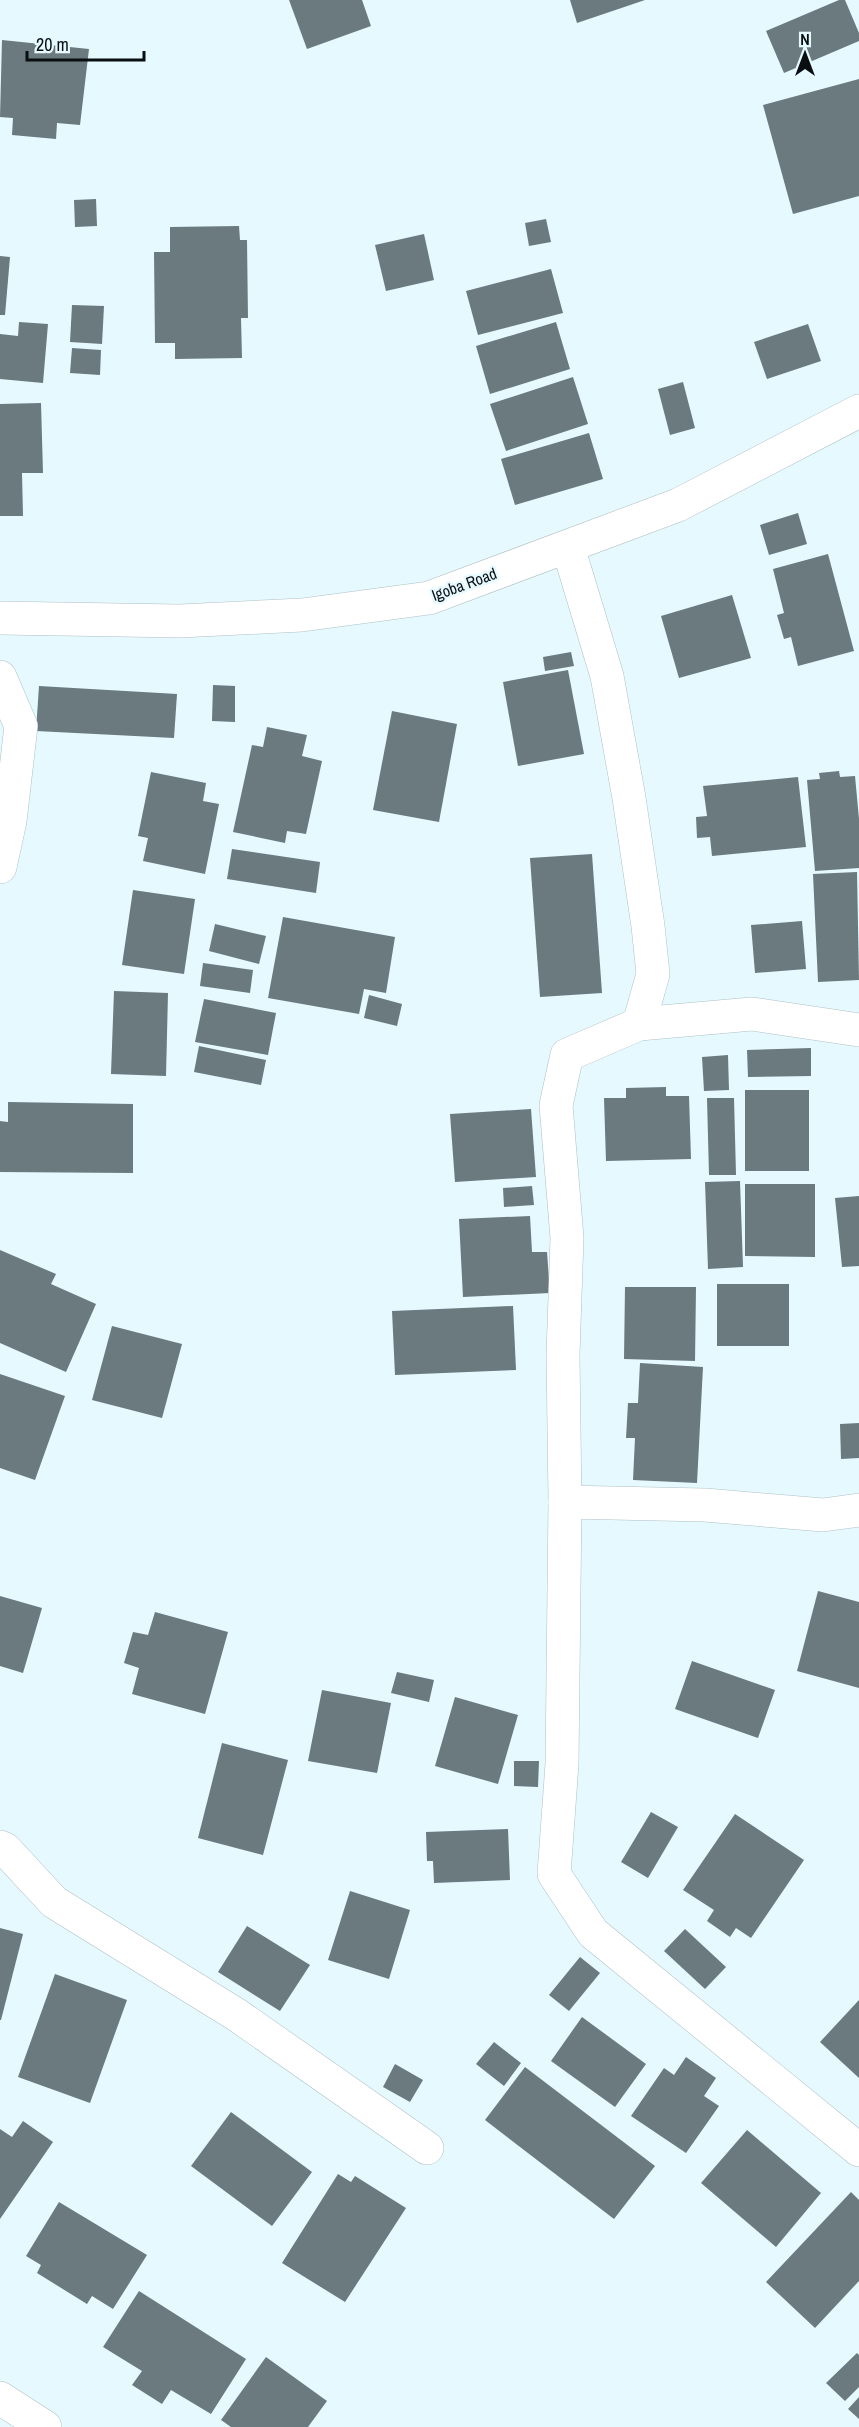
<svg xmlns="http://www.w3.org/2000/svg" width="859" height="2427" viewBox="0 0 859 2427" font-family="'Archivo Narrow',sans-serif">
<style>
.building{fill:#6a7a7f}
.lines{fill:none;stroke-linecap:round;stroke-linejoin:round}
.minor-casing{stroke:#afc0c6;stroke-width:34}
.minor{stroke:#fff;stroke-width:33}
.labels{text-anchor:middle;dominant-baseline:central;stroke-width:5;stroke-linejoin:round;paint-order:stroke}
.street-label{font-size:16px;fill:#090f11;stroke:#e6f9ff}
</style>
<rect width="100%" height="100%" fill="#e6f9ff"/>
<!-- building -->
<g class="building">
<path d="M289,0H362L371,26L307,49Z"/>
<path d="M570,0H645L577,23Z"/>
<path d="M839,0H845L859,33V41L784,73L766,31Z"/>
<path d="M2,40L89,49L80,125L57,123L56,139L12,135L13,118L0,117Z"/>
<path d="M859,79V196L793,214L763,105Z"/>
<path d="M96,199L97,226L75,227L74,200Z"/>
<path d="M546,219L551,242L529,246L525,223Z"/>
<path d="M239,226L240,240H247L248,318H241L242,358L175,359V343H155L154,252H170V227Z"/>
<path d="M424,234L434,280L386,291L375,245Z"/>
<path d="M0,256L10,257L5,315H0Z"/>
<path d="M551,269L563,313L478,335L466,291Z"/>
<path d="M72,305L104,306L102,344L70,342Z"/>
<path d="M19,322L48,324L43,383L0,379V334L18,336Z"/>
<path d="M556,322L570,369L490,394L476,346Z"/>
<path d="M808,324L821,361L767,379L754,342Z"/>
<path d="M72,348L101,350L100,375L70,373Z"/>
<path d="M573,377L588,424L506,451L490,404Z"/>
<path d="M683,382L695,428L670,435L658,389Z"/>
<path d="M41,403L43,473H22L23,516H0V404Z"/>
<path d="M589,433L603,479L515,505L501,459Z"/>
<path d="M798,513L807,544L769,555L760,525Z"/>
<path d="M828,554L854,651L798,666L791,637L784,639L777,615L784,613L773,569Z"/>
<path d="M732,595L751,658L679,678L661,616Z"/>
<path d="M571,652L574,666L545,671L543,657Z"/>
<path d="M568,670L584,754L518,766L503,682Z"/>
<path d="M213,685L235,686V722L212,721Z"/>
<path d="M39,686L177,694L174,738L36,731Z"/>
<path d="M392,711L457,724L439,822L373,810Z"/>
<path d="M267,727L307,735L302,756L322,761L306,834L287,831L285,843L233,832L252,745L263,747Z"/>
<path d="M839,771L840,777L855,776L859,819V868L815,871L807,780L820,779L819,773Z"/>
<path d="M151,772L206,783L203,801L219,804L205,874L143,861L148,838L138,836Z"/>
<path d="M798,777L806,847L712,856L710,837L697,838L696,817L707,816L703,786Z"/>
<path d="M232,849L320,862L316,893L227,879Z"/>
<path d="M592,854L602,993L540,997L530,858Z"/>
<path d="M857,872L859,980L818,982L813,874Z"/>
<path d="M133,890L195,899L184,974L122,965Z"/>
<path d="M283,917L395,937L386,993L364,989L359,1014L268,998Z"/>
<path d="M802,921L806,969L755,973L751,925Z"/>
<path d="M215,924L266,936L259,964L209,951Z"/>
<path d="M203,963L253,970L250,993L200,986Z"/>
<path d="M114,991L168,993L166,1076L111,1074Z"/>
<path d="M369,995L402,1004L397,1026L364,1018Z"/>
<path d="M204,999L276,1013L268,1055L195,1042Z"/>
<path d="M199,1046L266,1060L261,1085L194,1072Z"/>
<path d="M811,1048V1076L748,1077L747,1050Z"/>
<path d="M728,1055L729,1090L704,1091L702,1057Z"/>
<path d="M666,1087V1096H689L691,1159L606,1161L604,1098H626V1088Z"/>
<rect x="745" y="1090" width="64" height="81"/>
<path d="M707,1098H734L736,1175H709Z"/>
<path d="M8,1102L133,1104V1173L0,1172V1121L8,1122Z"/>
<path d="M531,1109L536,1177L455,1182L450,1114Z"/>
<path d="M740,1181L743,1267L708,1269L705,1182Z"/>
<path d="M745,1184H815V1257L745,1256Z"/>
<path d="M532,1186L534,1205L504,1207L503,1188Z"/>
<path d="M859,1196V1266L842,1267L835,1198Z"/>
<path d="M530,1216L532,1252H547L550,1293L463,1297L459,1219Z"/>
<path d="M0,1250L56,1274L51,1284L96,1304L66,1372L0,1343Z"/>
<rect x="717" y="1284" width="72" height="62"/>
<path d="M625,1287H696L695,1361L624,1359Z"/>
<path d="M513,1306L516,1370L395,1375L392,1311Z"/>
<path d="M112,1326L182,1344L162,1418L92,1400Z"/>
<path d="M640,1363L703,1367L697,1483L633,1480L635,1438H626L628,1403H638Z"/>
<path d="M0,1374L65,1396L35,1480L0,1468Z"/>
<path d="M859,1423V1458L841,1459L840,1424Z"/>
<path d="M818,1591L859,1602V1688L797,1671Z"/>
<path d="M0,1596L42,1608L23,1673L0,1666Z"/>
<path d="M155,1612L228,1632L205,1714L132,1694L139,1668L124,1663L133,1632L148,1635Z"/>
<path d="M692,1661L775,1690L758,1738L675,1709Z"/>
<path d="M397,1672L434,1680L429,1702L391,1693Z"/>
<path d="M322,1690L391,1703L377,1773L308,1761Z"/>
<path d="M455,1697L518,1715L498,1784L435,1766Z"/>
<path d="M222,1743L288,1760L263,1855L198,1838Z"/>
<path d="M514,1761H539L538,1787L514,1786Z"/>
<path d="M651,1812L678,1827L648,1878L621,1862Z"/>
<path d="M735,1814L804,1860L751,1938L736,1928L730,1937L707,1921L714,1910L683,1890Z"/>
<path d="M508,1829L510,1880L434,1883L433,1861H427L426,1832Z"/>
<path d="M350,1891L410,1910L389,1979L328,1960Z"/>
<path d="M247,1926L310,1965L280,2011L218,1972Z"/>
<path d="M0,1928L23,1934L1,2020H0Z"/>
<path d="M685,1929L726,1967L705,1989L664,1951Z"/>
<path d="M580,1957L600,1973L569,2011L549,1995Z"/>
<path d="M55,1974L127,2000L90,2103L18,2077Z"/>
<path d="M859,2000V2078L820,2042Z"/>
<path d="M582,2017L646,2064L615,2107L551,2061Z"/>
<path d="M494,2042L521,2063L504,2086L476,2064Z"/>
<path d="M686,2057L716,2078L704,2096L719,2106L686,2153L631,2116L664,2068L674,2075Z"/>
<path d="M395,2064L423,2080L410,2102L383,2087Z"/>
<path d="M525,2067L655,2166L614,2219L485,2120Z"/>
<path d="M231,2112L312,2172L272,2226L191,2166Z"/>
<path d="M23,2121L53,2142L0,2219V2129L12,2137Z"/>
<path d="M747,2130L821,2193L776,2247L701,2183Z"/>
<path d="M338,2174L351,2182L355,2176L406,2208L345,2302L282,2263Z"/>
<path d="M851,2192L859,2200V2281L815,2328L766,2282Z"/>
<path d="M59,2202L147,2255L113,2309L92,2296L87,2304L37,2273L41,2265L26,2256Z"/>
<path d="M139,2291L246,2359L211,2414L171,2390L162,2404L132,2385L142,2371L103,2347Z"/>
<path d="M857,2353L859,2355V2387L845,2401L826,2383Z"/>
<path d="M266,2357L327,2401L308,2427H231L221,2420Z"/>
<path d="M859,2397V2419L848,2409Z"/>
</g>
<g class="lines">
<!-- minor casing -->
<g class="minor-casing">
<g id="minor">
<path d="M568,547L607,676L629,798L648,926L653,974L639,1024L567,1055L556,1105L567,1238L563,1355L565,1502L562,1764L554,1874L593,1933L859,2150"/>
<path d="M0,618L180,621L302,615L429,598L678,505L859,411"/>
<path d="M0,677L21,726L10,821L0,867"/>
<path d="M639,1024L752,1014L859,1030"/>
<path d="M565,1502L705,1505L823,1515L859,1510"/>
<path d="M0,1847L5,1849L54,1902L237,2015L427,2148"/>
<path d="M0,2398L45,2427"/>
</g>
</g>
<!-- minor -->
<use href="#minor" class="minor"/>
</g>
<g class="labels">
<!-- street labels -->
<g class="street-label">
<text transform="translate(464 584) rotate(-20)">Igoba Road</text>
</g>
</g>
<!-- north arrow -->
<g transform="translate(805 54)" stroke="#e6f9ff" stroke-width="4.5" paint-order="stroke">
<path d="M0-4.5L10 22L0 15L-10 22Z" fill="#090f11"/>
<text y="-9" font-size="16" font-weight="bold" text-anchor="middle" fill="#090f11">N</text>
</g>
<!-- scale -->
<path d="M27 51v9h117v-9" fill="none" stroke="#090f11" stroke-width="3"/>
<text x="36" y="51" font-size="18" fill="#090f11" stroke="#e6f9ff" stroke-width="4.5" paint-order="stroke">20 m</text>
</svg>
